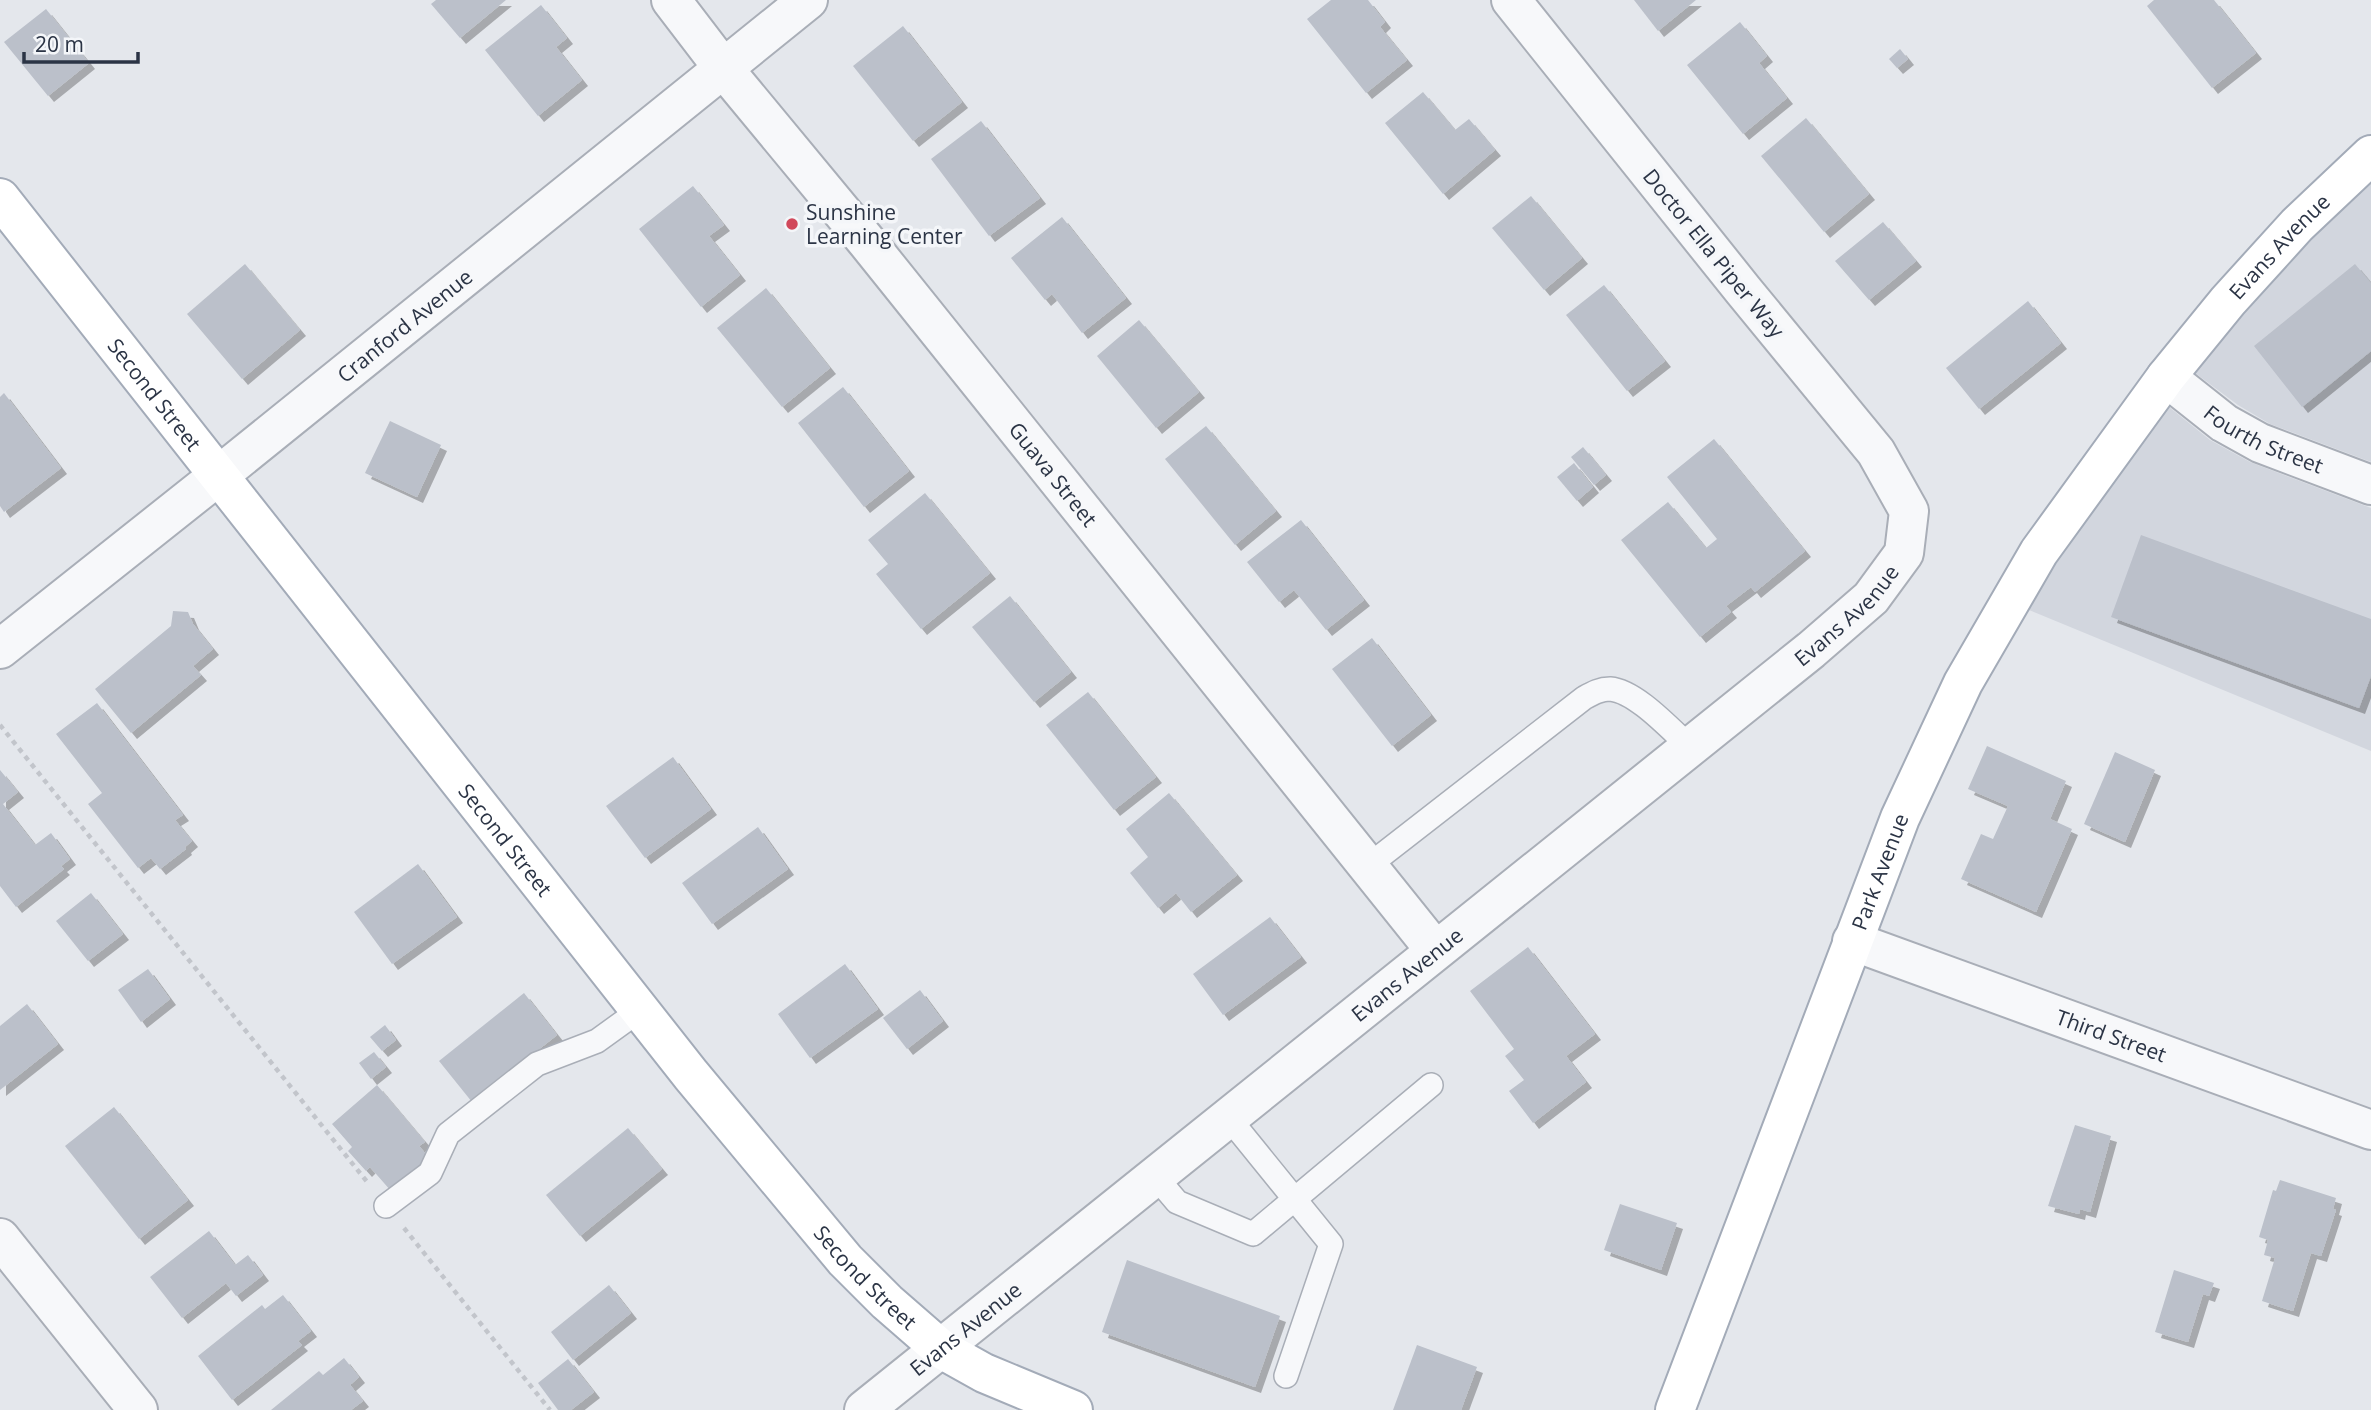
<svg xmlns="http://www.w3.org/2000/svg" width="2371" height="1410" viewBox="0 0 2371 1410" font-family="'Open Sans',sans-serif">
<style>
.built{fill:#d2d6de}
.building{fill:#bbc0ca;filter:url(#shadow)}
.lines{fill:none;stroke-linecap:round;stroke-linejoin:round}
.service-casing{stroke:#a9aeb7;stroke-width:26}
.minor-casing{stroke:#a9aeb7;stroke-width:42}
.primary-casing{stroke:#a3abb8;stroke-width:42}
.path{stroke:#c2c5cb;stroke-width:4.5;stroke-dasharray:5 5;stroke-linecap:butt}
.service{stroke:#f7f8fa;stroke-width:23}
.minor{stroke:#f7f8fa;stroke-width:38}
.primary{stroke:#fff;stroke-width:38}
.poi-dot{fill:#d1495b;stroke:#f4f6f9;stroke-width:2.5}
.labels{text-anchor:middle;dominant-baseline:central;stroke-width:7;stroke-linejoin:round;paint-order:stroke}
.poi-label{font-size:21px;fill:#2b3445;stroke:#f4f6f9;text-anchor:start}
.street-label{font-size:21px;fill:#2b3445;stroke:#f4f6f9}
</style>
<defs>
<filter id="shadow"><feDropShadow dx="6" dy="6" stdDeviation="0" flood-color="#0004"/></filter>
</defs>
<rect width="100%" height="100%" fill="#e4e7ec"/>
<!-- built -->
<g class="built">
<path d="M2371,182V462L2270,424L2238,405L2195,373L2244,313L2311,239Z"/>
<path d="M2169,407L2210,440L2250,462L2371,508V751L2029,610L2057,562Z"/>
</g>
<!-- building -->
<g class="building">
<path d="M436,0H506L460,38L431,4Z"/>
<path d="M1331,0H1368L1385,22L1380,27L1407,60L1366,93L1307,19Z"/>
<path d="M1634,0H1696L1658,31Z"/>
<path d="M2154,0H2214L2256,53L2212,88L2147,6Z"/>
<path d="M541,5L567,38L556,47L582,80L538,116L485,50Z"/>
<path d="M46,9L89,63L48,96L4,42Z"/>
<path d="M1740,22L1767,56L1759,63L1787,98L1743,134L1687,65Z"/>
<path d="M903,26L962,102L913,141L853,66Z"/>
<path d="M1900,49L1908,59L1897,68L1889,59Z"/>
<path d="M1423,92L1455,130L1469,119L1495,150L1443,194L1385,123Z"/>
<path d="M1806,118L1869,194L1824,232L1761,156Z"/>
<path d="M981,121L1040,198L989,236L931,159Z"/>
<path d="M693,186L724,225L709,236L740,275L701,307L639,229Z"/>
<path d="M1531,196L1582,258L1544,290L1492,228Z"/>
<path d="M1062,217L1126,298L1082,333L1052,294L1045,300L1011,258Z"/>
<path d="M1883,222L1916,261L1869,300L1835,261Z"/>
<path d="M245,264L300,330L242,379L187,314Z"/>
<path d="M2355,264L2371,283V351L2302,407L2254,346Z"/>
<path d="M1604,285L1665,361L1627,391L1566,315Z"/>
<path d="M766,288L830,368L782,407L717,328Z"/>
<path d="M2028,301L2061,343L1979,409L1946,368Z"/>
<path d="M1139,320L1199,392L1156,428L1097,356Z"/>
<path d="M843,387L909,471L864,507L798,423Z"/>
<path d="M4,393L61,468L4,512L0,506V397Z"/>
<path d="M390,421L441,445L417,497L365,473Z"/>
<path d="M1206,426L1276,511L1235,545L1165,459Z"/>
<path d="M1714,439L1805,551L1755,592L1751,587L1726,606L1731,612L1700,637L1621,540L1668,502L1706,548L1717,539L1667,477Z"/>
<path d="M1583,447L1606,475L1594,485L1571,457Z"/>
<path d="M1574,463L1593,487L1577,501L1557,477Z"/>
<path d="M925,493L990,573L921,629L876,574L888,564L868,540Z"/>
<path d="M1301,520L1364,600L1326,630L1294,590L1279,602L1247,562Z"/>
<path d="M2141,535L2371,619V676L2359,708L2111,617Z"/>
<path d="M1010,596L1071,672L1034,702L972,627Z"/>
<path d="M173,611L188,612L193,624L213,649L193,666L201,675L131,733L95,689L171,626Z"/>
<path d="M1372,638L1431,715L1392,746L1332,669Z"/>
<path d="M1088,692L1156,777L1114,810L1046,725Z"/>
<path d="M97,703L183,815L175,820L192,841L185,847L186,849L160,869L151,858L138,868L88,804L102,793L56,734Z"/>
<path d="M1987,746L2066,781L2050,819L2072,829L2036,912L1961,879L1981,834L1993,839L2008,806L1968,789Z"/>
<path d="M2115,752L2155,770L2125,842L2084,824Z"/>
<path d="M673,757L711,809L645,858L606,806Z"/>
<path d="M0,770L18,792L3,804L35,845L51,833L70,859L61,866L64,869L16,907L0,886Z"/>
<path d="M1169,793L1237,875L1191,912L1176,893L1158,908L1130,873L1148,857L1126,829Z"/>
<path d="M758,827L788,869L712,924L682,883Z"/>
<path d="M418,864L457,917L392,964L354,912Z"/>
<path d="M91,893L123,934L88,961L56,921Z"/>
<path d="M1270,917L1301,957L1223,1015L1193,974Z"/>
<path d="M1528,947L1595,1034L1566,1056L1586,1082L1533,1123L1509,1091L1524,1080L1505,1056L1514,1049L1470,991Z"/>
<path d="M845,964L878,1009L810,1058L778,1014Z"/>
<path d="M148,969L170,999L141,1022L118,990Z"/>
<path d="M920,990L943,1021L907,1049L883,1018Z"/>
<path d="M524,993L557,1035L472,1102L439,1061Z"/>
<path d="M27,1004L58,1044L0,1090V1026Z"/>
<path d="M385,1025L396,1040L382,1051L370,1037Z"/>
<path d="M374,1052L386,1067L371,1079L359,1063Z"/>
<path d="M377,1085L425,1142L419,1146L430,1159L391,1191L370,1167L366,1171L348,1151L352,1147L332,1124Z"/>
<path d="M114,1107L188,1200L139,1239L65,1146Z"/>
<path d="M2075,1125L2111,1136L2090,1212L2080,1209L2079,1214L2048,1206Z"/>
<path d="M628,1128L662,1169L580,1236L546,1195Z"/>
<path d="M2280,1180L2336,1198L2333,1209L2336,1210L2321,1256L2311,1253L2293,1311L2262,1301L2275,1258L2264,1255L2268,1240L2259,1237L2273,1190L2276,1191Z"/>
<path d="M1620,1204L1677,1223L1661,1270L1604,1250Z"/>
<path d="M209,1231L235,1265L248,1255L263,1275L236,1296L226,1283L182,1318L150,1277Z"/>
<path d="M1127,1260L1280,1316L1255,1387L1102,1332Z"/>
<path d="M2174,1270L2214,1283L2209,1296L2203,1294L2188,1342L2155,1332Z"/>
<path d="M609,1285L631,1313L573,1360L551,1332Z"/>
<path d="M283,1295L311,1331L298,1341L302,1345L232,1400L198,1356L262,1305L265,1309Z"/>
<path d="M1417,1345L1477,1367L1461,1410H1393Z"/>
<path d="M344,1358L359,1377L350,1385L363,1401L351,1410H271L319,1371L323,1375Z"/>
<path d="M568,1359L594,1392L571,1410H558L538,1383Z"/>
</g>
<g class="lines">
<!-- service casing -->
<g class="service-casing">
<g id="service">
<path d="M1368,866L1584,698C1593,693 1600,689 1610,689C1636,691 1671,730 1690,747"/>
<path d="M1228,1117L1331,1244L1286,1376"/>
<path d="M1155,1176L1177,1202L1253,1234L1431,1085"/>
<path d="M386,1206L430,1173L448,1134L537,1064L597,1041L640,1010"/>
</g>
</g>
<!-- minor casing -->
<g class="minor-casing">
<g id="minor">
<path id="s1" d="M671,0L723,68L867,242L1435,950"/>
<path id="s2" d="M2166,377L2224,423L2260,443L2371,485"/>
<path id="s3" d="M0,649L218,476L808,0"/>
<path id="s4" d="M1852,941L2371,1130"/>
<path d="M0,1238L138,1410"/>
<path id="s5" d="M864,1410L1811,650L1871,598L1904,553L1909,511L1876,452L1743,290L1511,0"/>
</g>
</g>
<!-- primary casing -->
<g class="primary-casing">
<g id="primary">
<path id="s6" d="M0,198L691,1075L845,1260L887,1302L941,1349L984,1373L1073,1410"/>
<path id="s7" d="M1675,1410L1900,818L1963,683L2039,552L2166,377L2228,301L2297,225L2371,155"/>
</g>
</g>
<!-- path -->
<g class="path">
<path d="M0,725L368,1183"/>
<path d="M404,1228L550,1410"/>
</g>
<!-- service -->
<use href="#service" class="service"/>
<!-- minor -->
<use href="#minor" class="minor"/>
<!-- primary -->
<use href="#primary" class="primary"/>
</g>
<!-- markers -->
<circle class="poi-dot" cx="792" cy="224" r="7"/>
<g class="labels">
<!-- poi labels -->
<g class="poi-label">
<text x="806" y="212">Sunshine<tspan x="806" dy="24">Learning Center</tspan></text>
</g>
<!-- street labels -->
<g class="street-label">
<text stroke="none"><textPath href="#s7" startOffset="1323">Evans Avenue</textPath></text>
<text transform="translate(1714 253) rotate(51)">Doctor Ella Piper Way</text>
<text stroke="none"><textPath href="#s3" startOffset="518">Cranford Avenue</textPath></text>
<text stroke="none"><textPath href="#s6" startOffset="250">Second Street</textPath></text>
<text stroke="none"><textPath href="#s2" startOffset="117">Fourth Street</textPath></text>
<text stroke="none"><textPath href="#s1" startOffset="609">Guava Street</textPath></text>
<text stroke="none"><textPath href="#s5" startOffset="1264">Evans Avenue</textPath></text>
<text stroke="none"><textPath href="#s6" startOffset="817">Second Street</textPath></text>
<text stroke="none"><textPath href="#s7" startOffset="576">Park Avenue</textPath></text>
<text stroke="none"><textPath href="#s5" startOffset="696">Evans Avenue</textPath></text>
<text stroke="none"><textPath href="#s4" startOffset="276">Third Street</textPath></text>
<text stroke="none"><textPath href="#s6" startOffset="1384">Second Street</textPath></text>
<text stroke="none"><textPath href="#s5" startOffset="130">Evans Avenue</textPath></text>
</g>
</g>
<!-- scale -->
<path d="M24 52v10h114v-10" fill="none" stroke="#2b3445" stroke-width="3.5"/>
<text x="35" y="52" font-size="21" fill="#2b3445" stroke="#f4f6f9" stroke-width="5" paint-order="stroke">20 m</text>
</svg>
